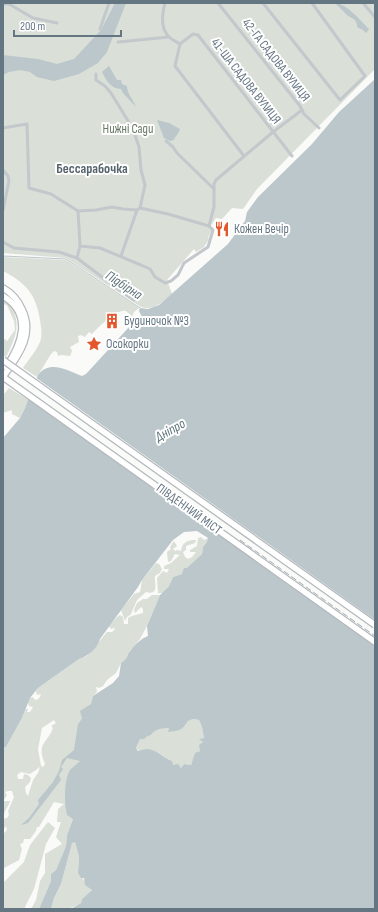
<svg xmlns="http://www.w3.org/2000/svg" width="378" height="912" viewBox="0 0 378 912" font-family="'Sofia Sans Condensed',sans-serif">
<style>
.green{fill:#dadfd7;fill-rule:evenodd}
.water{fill:#bbc7cb;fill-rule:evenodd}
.pier{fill:#fafaf8}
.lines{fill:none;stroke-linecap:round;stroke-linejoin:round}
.stream{stroke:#bbc7cb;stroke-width:1}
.trunk-casing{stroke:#b4b9bd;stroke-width:8}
.minor{stroke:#c3c8cc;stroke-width:3}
.trunk{stroke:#fff;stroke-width:5.5}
.rail{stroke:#a2aab0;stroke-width:1;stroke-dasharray:6 3;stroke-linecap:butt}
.trunk-bridge-casing{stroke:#b4b9bd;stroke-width:8;stroke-linecap:butt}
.trunk-bridge{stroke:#fff;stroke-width:5.5}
.labels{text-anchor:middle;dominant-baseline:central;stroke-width:4;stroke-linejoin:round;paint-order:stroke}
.street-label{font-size:13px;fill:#657683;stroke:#fff}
.park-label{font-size:13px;fill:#687a64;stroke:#fff}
.poi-label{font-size:13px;fill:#657683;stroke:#fff;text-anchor:start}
.neighbourhood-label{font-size:14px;font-weight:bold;fill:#57646e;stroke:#fff}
.water-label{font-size:14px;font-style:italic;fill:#60757c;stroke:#fff}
</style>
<rect width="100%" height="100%" fill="#fafaf8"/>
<!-- green -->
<g class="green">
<path d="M3,3H375V69L257,189L243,209L232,208L222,219L216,218L209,228L212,229L208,238L209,239L204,247L196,252L194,249L167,280L172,294C162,302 154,311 141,307L66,258L3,253Z"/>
<path d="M3,257L66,260L139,308L134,312L131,319V315L126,311C116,309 99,327 92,334L89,332L85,337L81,335L78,336L79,342L70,347L72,351L70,356L61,355L58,356L57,352L54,351L51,354L37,377L23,368C29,359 38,349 41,339C42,333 41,326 40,320C36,294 26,283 3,271Z"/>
<path d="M3,300C25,316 16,338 6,357L3,355V338L7,341L15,330L14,321L7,305L3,304Z"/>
<path d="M9,388L29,400L20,418L12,414V410L3,413V395Z"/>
<path d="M201,537L204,540L209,538L207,542L203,547L202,554L182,574L173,577L169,586L162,593H158L157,578L163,571L167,573L169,569H164V566L171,563L180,555L175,554L171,561L168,562L167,552L171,549L170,547L174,541L177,546L173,549L175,551L177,550L181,551C182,542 188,540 196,540L195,543L186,546V550L183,552L185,557L188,559L192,557L196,552H190V550L197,546L198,538Z"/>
<path d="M156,563L159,564L162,569L160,573L155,576C154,582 160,596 146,592L137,600L131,614L127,617L125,621L121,610L134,594L140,592L142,580Z"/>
<path d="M152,595H160L147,626L140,639L130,651L128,659L121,663L116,673L107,680L103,686L99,688L96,687L97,692L93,696L91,704L78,724L80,761L73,819L67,835L66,846L56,870L51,874V881L39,909H31L36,900L40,881L45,873V854L62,844L56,837L61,822H57L58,809L64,804L54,802L39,827H37L36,831L30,839H24L23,843L20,844L22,849L19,860L4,868L3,877V834L7,830L6,826L3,830V819L7,818L9,815L8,811L14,797L12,791H8L5,792L7,795L3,801H10C9,806 5,809 4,815H3V748L6,747L22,718L26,709H28L27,712H30L33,707L29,706L28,702L30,698L33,697L34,699L37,700L40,697L41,694L37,695L36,691L38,688L79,659L87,656L107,632H112L115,629L114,628L111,629L109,626L117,617L120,615L123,617L124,624H128V618L132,616L143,613V609L141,607L135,613L134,610L137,603L143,599H147ZM54,720L56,723L51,726L53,728C47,744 36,743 45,764L43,767L41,766L38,749L42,728ZM40,767L38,773L33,780L28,796L26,793L25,787L30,782L31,778L28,775L24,774L23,779H18L17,775L21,772L30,774Z"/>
<path d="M193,719L199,720L202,727L204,738L200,739L203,742L200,751L195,754L191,765L184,764L181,768L173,765L171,761C167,759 162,754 157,753C150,751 141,754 136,748L140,739L151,735C156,728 162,728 170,728L168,731L185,726L188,721Z"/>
<path d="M48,822L55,828L46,844L34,889L24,909H3V883L24,862L30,845Z"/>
<path d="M72,842H75L79,857L78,873C85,879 86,886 92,890L82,899L81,903C71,910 63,909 51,909L54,898L61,884Z"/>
</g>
<!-- water -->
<g class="water">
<path d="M115,3H126L107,52L98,63L79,74L54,81L37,77L30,72L20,70L9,72L3,75V55L38,59L57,64L74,59L101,30Z"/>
<path d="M335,3C346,3 361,21 369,29L366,33L363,30L357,27V24L355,20L347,15Z"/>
<path d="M109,66L117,80H121L122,84L127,86C127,94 133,99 136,107L123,93L121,89C111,89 106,80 102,72Z"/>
<path d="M375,79V909H71L81,903L82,899L92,890L85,885L84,878H81L78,873L79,857L75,842L72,843L61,884L54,898L51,909H39L51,881V874L56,870L66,846L67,835L73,819L67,815C64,804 64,780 70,770C73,767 77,764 80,761L67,758L61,767L63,769L59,775L61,780L28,823L21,825L29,818L39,804L38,800L53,782L59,771L62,760L74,750L78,724L82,718L80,711L91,704L93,696L113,683L119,676L121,663C129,658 126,656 131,650C135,644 141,639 148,636L147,626L160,595L169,586L173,577L182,574L184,568H187L202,554L203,547L207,542L208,538L197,531L184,532L173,540L142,580L138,587L100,639C97,649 88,656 79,659L38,688L30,698L22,718L6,747L3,748V438L20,418L25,408L38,375C50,359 68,371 82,376L86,374L130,326L139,322L142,317L139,311L140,308L148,309L159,305L228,244L245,221L247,212L258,197L312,144L339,112ZM193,719L199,720L202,727L204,738L199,739L203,742L199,745L200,751L195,753L191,765L184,764L181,768L178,764L173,765L172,761C164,758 157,750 148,749C145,749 141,750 138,751L136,748L140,739H144L146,737L151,735C155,729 162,728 169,728L168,732C178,731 183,730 188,721Z"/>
<path d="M157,120L169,123L180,129C179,134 175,136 174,140L170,141L164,138Z"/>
</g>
<!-- pier -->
<path class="pier" d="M35,377L375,620V646L94,445L27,398Z"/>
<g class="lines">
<!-- stream -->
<path class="stream" d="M3,256L66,259L140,308"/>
<!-- trunk casing -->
<g class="trunk-casing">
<g id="trunk">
<path d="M3,288C12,293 18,300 22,309C35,335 18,356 3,377"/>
<path d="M3,296C33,314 22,344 6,367"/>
<path d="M3,377L375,642"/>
</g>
</g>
<!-- minor -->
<g class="minor">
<path d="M165,3C162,14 160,28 169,37C172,40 177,42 180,44L175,66L244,156"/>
<path d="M218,3L300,106L304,114L319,128"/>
<path d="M263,3L340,100L365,76L312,3"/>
<path d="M363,3L375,17"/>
<path d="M3,4H9L33,18L57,23"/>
<path d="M100,29L109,3"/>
<path d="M118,42L169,37"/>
<path d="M180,44L193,34L198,35L292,156"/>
<path d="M96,74V80L105,86L111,93L133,129L139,147L141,170L145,185L140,208"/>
<path d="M3,128L27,124L29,188L51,194L78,211L96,210L112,207L123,209L137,210L140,208L168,214L209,226L213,230L208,247L184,263L178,275L171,281L165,283L155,277L150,269L141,265L100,248L80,246"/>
<path d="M166,141L173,147L177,153L214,189"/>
<path d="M3,170L8,176L9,181L3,210"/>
<path d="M209,226L214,207V184L216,180L273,132L302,110"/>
<path d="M3,242L14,248L59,252L77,258L102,277L134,300"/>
<path d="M121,256L137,210"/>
<path d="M77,258L80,246L78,211"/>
</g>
<!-- trunk -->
<use href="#trunk" class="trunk"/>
<!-- rail -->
<path class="rail" d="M240,540L375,636"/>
<!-- trunk-bridge casing -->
<g class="trunk-bridge-casing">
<path id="trunk-bridge" d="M3,360L375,625"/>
</g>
<!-- trunk-bridge -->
<use href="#trunk-bridge" class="trunk-bridge"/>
</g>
<!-- icons -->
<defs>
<g id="restaurant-bare" transform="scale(1.2)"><path d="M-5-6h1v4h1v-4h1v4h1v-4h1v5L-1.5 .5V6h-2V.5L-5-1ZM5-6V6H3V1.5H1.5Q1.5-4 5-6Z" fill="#e4572e" stroke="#fff" stroke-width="2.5" paint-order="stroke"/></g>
<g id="building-bare" transform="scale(1.2)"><path d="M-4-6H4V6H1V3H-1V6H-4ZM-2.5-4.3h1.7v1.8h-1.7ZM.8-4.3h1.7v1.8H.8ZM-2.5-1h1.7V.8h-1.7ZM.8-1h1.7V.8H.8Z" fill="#e4572e" stroke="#fff" stroke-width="2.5" paint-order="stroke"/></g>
<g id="sight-bare" transform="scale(1.2)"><path d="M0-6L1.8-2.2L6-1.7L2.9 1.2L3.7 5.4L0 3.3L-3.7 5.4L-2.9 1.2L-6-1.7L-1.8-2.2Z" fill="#e4572e" stroke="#fff" stroke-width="2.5" paint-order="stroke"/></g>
</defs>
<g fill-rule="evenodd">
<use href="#restaurant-bare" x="222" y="229"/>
<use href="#building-bare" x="112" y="321"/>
<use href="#sight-bare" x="94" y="344"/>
</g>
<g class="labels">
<!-- street labels -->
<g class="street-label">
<text transform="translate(276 60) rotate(52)">42-ГА САДОВА ВУЛИЦЯ</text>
<text transform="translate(246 81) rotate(52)">41-ША САДОВА ВУЛИЦЯ</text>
<text transform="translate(189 509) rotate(36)">ПІВДЕННИЙ МІСТ</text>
</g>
<!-- park labels -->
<g class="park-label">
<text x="128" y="129">Нижні Сади</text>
</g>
<!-- poi labels -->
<g class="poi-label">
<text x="234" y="229">Кожен Вечір</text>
<text x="124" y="321">Будиночок №3</text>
<text x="106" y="344">Осокорки</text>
</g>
<!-- neighbourhood labels -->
<g class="neighbourhood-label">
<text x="92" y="168">Бессарабочка</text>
</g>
<!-- water labels -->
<g class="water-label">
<text transform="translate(124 285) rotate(33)">Підбірна</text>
<text transform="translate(170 430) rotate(-29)">Дніпро</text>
</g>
</g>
<!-- border -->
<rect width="378" height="912" fill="none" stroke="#657683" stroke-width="8"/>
<!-- scale -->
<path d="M14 30v6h107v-6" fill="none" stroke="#657683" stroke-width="2"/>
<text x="20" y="30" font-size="12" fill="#657683" stroke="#ffffff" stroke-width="3" paint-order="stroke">200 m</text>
</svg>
